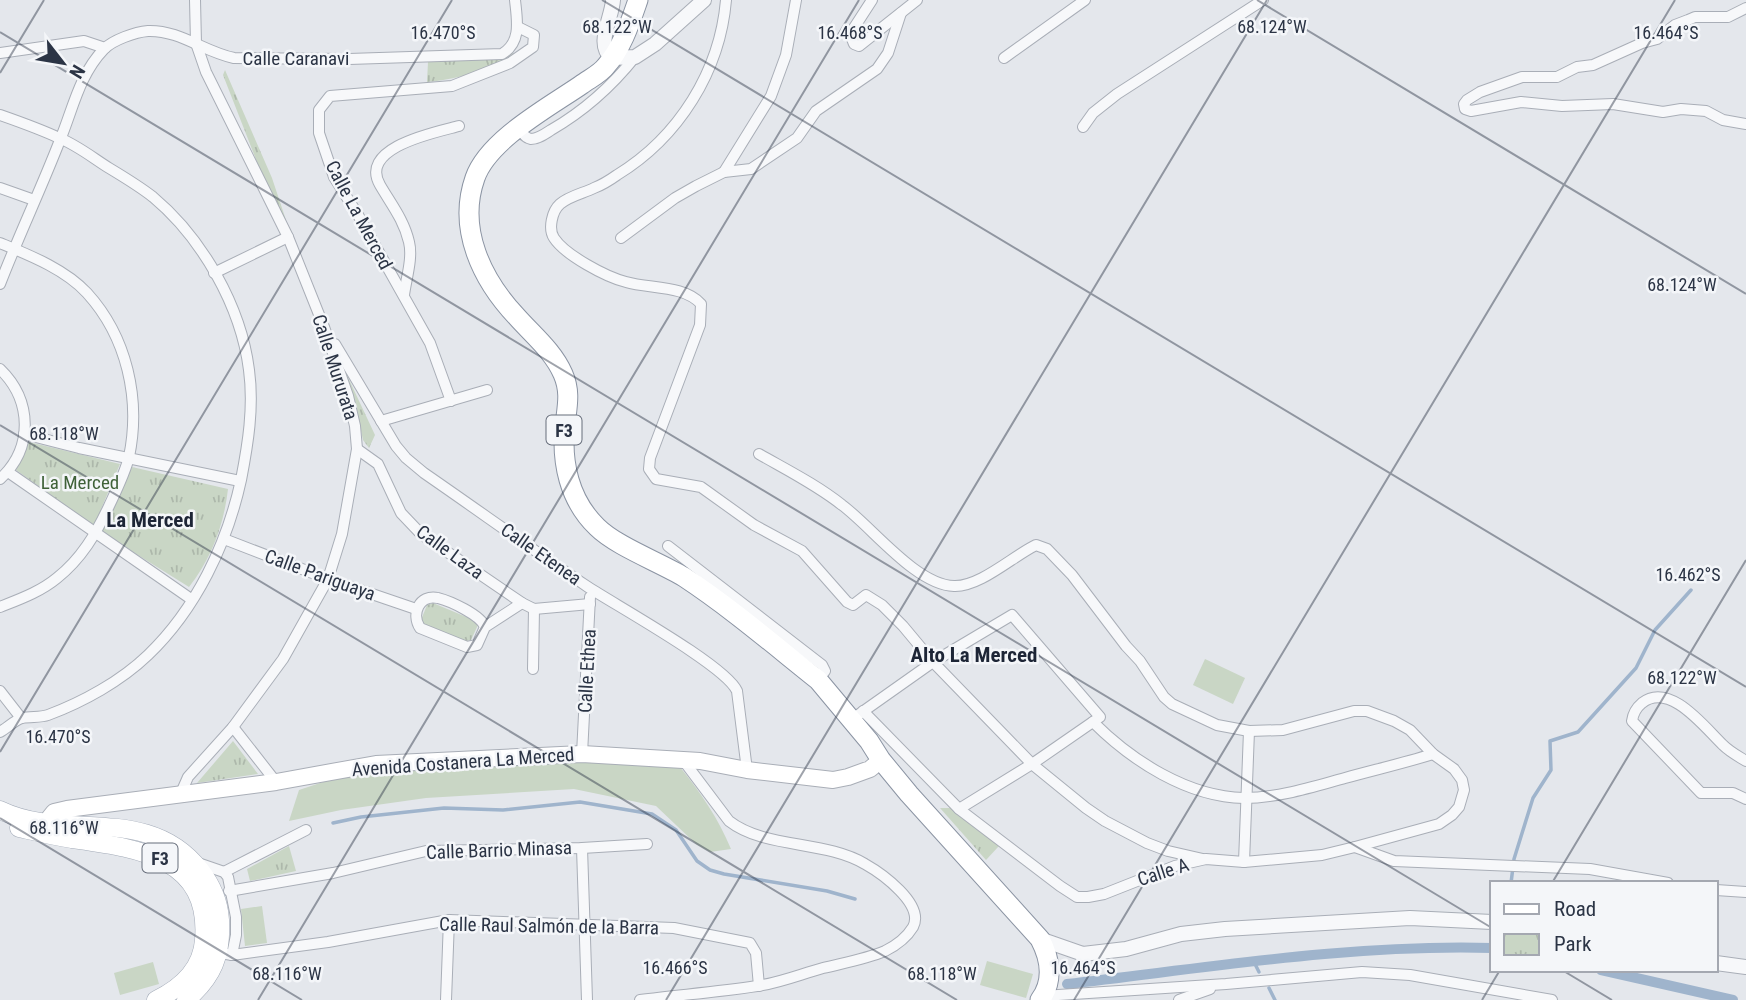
<svg xmlns="http://www.w3.org/2000/svg" width="1746" height="1000" viewBox="0 0 1746 1000" font-family="'Roboto Condensed',sans-serif">
<style>
.grass{fill:#c9d6c5}
.park{fill:url(#park-tufts)}
.lines{fill:none;stroke-linecap:round;stroke-linejoin:round}
.stream{stroke:#9fb4cc;stroke-width:3.5}
.canal{stroke:#9fb4cc;stroke-width:10}
.minor-casing{stroke:#a9aeb7;stroke-width:12}
.tertiary-casing{stroke:#a9aeb7;stroke-width:16}
.secondary-casing{stroke:#a9aeb7;stroke-width:18}
.primary-casing{stroke:#a3abb8;stroke-width:19}
.trunk-casing{stroke:#8b94a3;stroke-width:21}
.minor{stroke:#f7f8fa;stroke-width:10}
.tertiary{stroke:#f7f8fa;stroke-width:14}
.secondary{stroke:#fff;stroke-width:16}
.primary{stroke:#fff;stroke-width:18}
.trunk{stroke:#fff;stroke-width:19}
.ticks{fill:none;stroke:#2b3445;stroke-width:2;stroke-opacity:0.45}
.labels{text-anchor:middle;dominant-baseline:central;stroke-width:5;stroke-linejoin:round;paint-order:stroke}
.shield{fill:#f4f6f9;stroke:#676e7b;stroke-width:2}
.shield-label{font-size:18px;font-weight:bold;fill:#2b3445}
.street-label{font-size:19px;fill:#2b3445;stroke:#f4f6f9}
.park-label{font-size:19px;fill:#3f6138;stroke:#f4f6f9}
.neighbourhood-label{font-size:21px;font-weight:bold;fill:#1d2536;stroke:#f4f6f9}
.ticks-label{font-size:18px;text-anchor:middle;fill:#2b3445;stroke:#f4f6f9;stroke-width:5;stroke-linejoin:round;paint-order:stroke}
</style>
<defs>
<pattern id="park-tufts" width="24" height="20" patternUnits="userSpaceOnUse" patternTransform="scale(1.75)"><rect width="24" height="20" fill="#c9d6c5"/><path d="M3 7l-1-3M5 7V3M7 7l1-3M15 17l-1-3M17 17v-4M19 17l1-3" fill="none" stroke="#adb8ab"/></pattern>
</defs>
<rect width="100%" height="100%" fill="#e4e7ec"/>
<!-- grass -->
<g class="grass">
<path d="M1205,659L1245,678L1233,704L1193,685Z"/>
<path d="M576,759L680,767C701,793 718,818 731,849L710,852L696,844L656,806L574,789L426,798L341,810L289,821L299,790L353,772Z"/>
<path d="M262,906L267,943L245,946L241,909Z"/>
<path d="M987,961L1033,974L1026,998L980,985Z"/>
<path d="M153,962L159,984L120,995L114,973Z"/>
</g>
<!-- park -->
<g class="park">
<path d="M515,53C495,70 453,80 427,82L428,62Z"/>
<path d="M225,70L272,178L289,229L315,291L313,293L271,198L223,75Z"/>
<path d="M341,367L345,371L375,435L369,448L363,440L354,399Z"/>
<path d="M29,442L120,464L94,526L16,470Z"/>
<path d="M132,467L228,489C224,525 211,559 189,587L101,532Z"/>
<path d="M433,603L476,621L478,625L471,640L466,641L425,625L421,620L427,605Z"/>
<path d="M233,741L258,774L197,783Z"/>
<path d="M940,808H952L999,846L986,860Z"/>
<path d="M289,846L296,871L250,881L247,869Z"/>
</g>
<g class="lines">
<!-- stream -->
<g class="stream">
<path d="M333,823L361,817L444,808L503,810L580,802L652,814L676,830L697,861L710,870L724,874L827,891L855,899"/>
<path d="M1511,883L1514,859L1533,798L1551,770L1550,741L1578,732L1636,668L1655,630L1691,590"/>
<path d="M1254,962L1259,972"/>
<path d="M1269,988L1275,1000"/>
</g>
<!-- canal -->
<g class="canal">
<path d="M1601,970L1733,1000"/>
<path d="M1067,984C1207,968 1350,944 1492,948"/>
</g>
<!-- minor casing -->
<g class="minor-casing">
<g id="minor">
<path d="M726,0C720,71 679,137 617,175C610,180 602,185 594,188C584,193 569,196 560,204C552,211 548,229 554,238C565,255 606,277 626,282C650,289 684,285 701,304L700,325L650,458L649,469L656,479L701,487L754,525L802,551L847,602L853,605L866,595L882,605L903,626L933,662L1032,764L1086,808L1105,821L1147,843L1168,851L1203,859"/>
<path d="M872,0L850,34L854,44L859,46L917,0"/>
<path d="M1746,8L1728,17H1695L1688,20L1675,25L1657,39L1642,43L1593,65L1577,67L1557,77H1522L1480,92L1467,100L1464,104L1465,109L1471,111L1521,102L1562,106L1613,104L1663,112L1681,109L1706,111L1723,120L1746,124"/>
<path d="M0,53L84,41L105,48"/>
<path d="M1004,58L1085,0"/>
<path d="M0,115C20,122 40,129 59,138C77,145 93,158 109,168C124,177 139,186 153,197C202,238 241,306 249,370C254,407 248,444 241,480C227,544 196,609 148,655C121,681 83,702 48,715C40,718 31,716 22,718C15,720 7,728 0,732"/>
<path d="M1083,127L1093,113L1117,94L1263,0"/>
<path d="M519,129C522,133 525,138 531,139C538,139 545,134 551,130C584,111 611,87 635,57"/>
<path d="M724,172L771,96L786,55L796,0"/>
<path d="M0,188L34,200"/>
<path d="M621,238L675,198L696,186L724,172L751,169L797,138L816,111L877,69L888,53L901,13"/>
<path d="M0,243C29,255 65,269 87,293C127,337 141,399 129,457C125,473 116,491 109,506C96,534 81,559 57,578C40,592 20,599 0,607"/>
<path d="M214,273L288,237"/>
<path d="M0,284C19,235 41,189 60,140C73,109 79,75 104,49C113,40 135,32 148,31C180,30 204,52 234,58L349,59L502,54C522,42 517,20 515,0"/>
<path d="M404,295C406,279 413,258 409,242C404,220 391,204 380,185C358,147 437,132 459,126"/>
<path d="M335,344L396,446L406,458L424,473C479,511 533,550 588,587C617,606 726,666 737,691L747,770"/>
<path d="M0,369C32,400 34,448 0,479"/>
<path d="M451,401L430,343L358,215L334,177L319,133V110L330,96L452,86L510,63L533,47L534,35L518,27"/>
<path d="M381,421L487,390"/>
<path d="M24,434L79,448L240,481"/>
<path d="M357,449L378,464L401,513L421,534L522,603L534,609L590,604"/>
<path d="M759,454C787,470 817,485 842,505C872,527 916,585 954,586C980,587 1013,556 1036,545L1047,549L1072,575L1126,646L1140,661L1164,697L1172,704L1217,725L1249,731L1283,730L1354,711H1367L1394,721L1410,730L1433,754L1454,769L1462,780L1464,790L1459,807L1452,815L1439,824L1355,847L1322,855L1244,862L1206,859L1175,866L1104,894L1088,897H1077L1060,886L959,809L863,711"/>
<path d="M8,472L191,599"/>
<path d="M224,539L328,579L416,609"/>
<path d="M668,546L822,665L825,671L818,680"/>
<path d="M485,627C481,615 450,601 438,598C419,594 411,614 420,628L467,647L477,645L485,627L522,603"/>
<path d="M533,669L534,609"/>
<path d="M0,691L21,718"/>
<path d="M858,715L933,662L1012,615L1100,717L1032,764L959,809"/>
<path d="M1093,722C1132,761 1188,797 1244,798C1278,798 1312,787 1345,778C1374,770 1404,763 1433,754"/>
<path d="M233,727L276,782"/>
<path d="M582,754L590,597"/>
<path d="M1746,761C1738,756 1730,752 1723,745C1705,728 1670,681 1642,703C1636,708 1633,713 1632,721L1701,793H1733L1746,799"/>
<path d="M181,793L188,777L233,727L283,659L328,579L342,534L357,449L355,426L348,396L324,327L288,237L206,72L196,43L195,0"/>
<path d="M1355,847L1394,861L1590,869L1668,883"/>
<path d="M582,848L587,1000"/>
<path d="M195,862L224,872L228,877L236,917V935L232,955"/>
<path d="M1244,862L1249,731"/>
<path d="M224,872L306,830"/>
<path d="M1716,890L1746,892"/>
<path d="M229,891L333,873L426,851L582,848L647,844"/>
<path d="M215,952L232,955L328,942L449,920L674,928L750,943L756,953L759,986"/>
<path d="M1043,996L1226,984L1362,972L1410,975L1552,1000"/>
<path d="M446,1000L449,920"/>
<path d="M640,1000C679,995 718,992 757,986C779,983 801,974 823,968C843,963 866,959 885,951C895,946 907,937 913,927C925,904 881,873 865,864C825,840 765,849 729,821L683,760"/>
<path d="M1179,1000L1210,989"/>
</g>
</g>
<!-- tertiary casing -->
<g class="tertiary-casing">
<g id="tertiary">
<path d="M613,0C612,18 595,45 612,58L635,57L655,44L704,0"/>
<path d="M1040,939L1083,954L1126,949L1181,934L1225,929L1410,918L1492,922"/>
<path d="M1716,963L1746,967"/>
</g>
</g>
<!-- secondary casing -->
<g class="secondary-casing">
<path id="secondary" d="M46,822L54,812L67,809L276,782L376,764L582,754L700,761L747,770L833,780L848,777L870,769L881,760"/>
</g>
<!-- primary casing -->
<g class="primary-casing">
<g id="primary">
<path d="M0,810C66,842 148,803 200,870C211,884 219,902 220,920C222,955 213,977 186,1000"/>
<path d="M19,828C37,832 54,836 72,839C135,848 211,856 204,940C202,969 181,988 156,1000"/>
</g>
</g>
<!-- trunk casing -->
<g class="trunk-casing">
<path id="trunk" d="M638,0C630,23 622,48 606,66C600,74 589,79 581,85C549,107 488,140 475,178C457,229 482,280 517,317C533,335 553,351 563,374C571,392 567,407 565,425C561,462 569,500 597,527C616,546 659,562 684,577C731,608 774,645 818,680L869,741L881,760L909,794L1040,939C1050,958 1054,981 1040,1000"/>
</g>
<!-- minor -->
<use href="#minor" class="minor"/>
<!-- tertiary -->
<use href="#tertiary" class="tertiary"/>
<!-- secondary -->
<use href="#secondary" class="secondary"/>
<!-- primary -->
<use href="#primary" class="primary"/>
<!-- trunk -->
<use href="#trunk" class="trunk"/>
</g>
<!-- ticks -->
<path class="ticks" d="M602,0L1746,687M1257,0L1746,294M0,32L1492,928M0,73L44,0M0,425L957,1000M0,752L452,0M0,818L302,1000M1552,883L1746,560M1562,970L1612,1000M258,1000L859,0M666,1000L1267,0M1074,1000L1675,0M1482,1000L1500,970"/>
<g class="labels">
<!-- shield labels -->
<g class="shield">
<rect x="546.5" y="415.5" width="35" height="29" rx="5"/>
<rect x="142.5" y="843.5" width="35" height="29" rx="5"/>
</g>
<g class="shield-label">
<text x="564" y="430">F3</text>
<text x="160" y="858">F3</text>
</g>
<!-- street labels -->
<g class="street-label">
<text x="296" y="58">Calle Caranavi</text>
<text transform="translate(359 215) rotate(62)">Calle La Merced</text>
<text transform="translate(335 367) rotate(72)">Calle Mururata</text>
<text transform="translate(450 552) rotate(36)">Calle Laza</text>
<text transform="translate(541 554) rotate(35)">Calle Etenea</text>
<text transform="translate(320 575) rotate(20)">Calle Pariguaya</text>
<text transform="translate(587 671) rotate(-87)">Calle Ethea</text>
<text transform="translate(463 762) rotate(-4)">Avenida Costanera La Merced</text>
<text transform="translate(499 850) rotate(-2)">Calle Barrio Minasa</text>
<text transform="translate(1163 872) rotate(-18)">Calle A</text>
<text transform="translate(549 926) rotate(1)">Calle Raul Salmón de la Barra</text>
</g>
<!-- park labels -->
<g class="park-label">
<text x="80" y="482">La Merced</text>
</g>
<!-- neighbourhood labels -->
<g class="neighbourhood-label">
<text x="150" y="520">La Merced</text>
<text x="974" y="655">Alto La Merced</text>
</g>
</g>
<g class="ticks-label">
<text x="617" y="33">68.122°W</text>
<text x="1272" y="33">68.124°W</text>
<text x="443" y="39">16.470°S</text>
<text x="850" y="39">16.468°S</text>
<text x="1666" y="39">16.464°S</text>
<text x="1682" y="291">68.124°W</text>
<text x="64" y="440">68.118°W</text>
<text x="1688" y="581">16.462°S</text>
<text x="1682" y="684">68.122°W</text>
<text x="58" y="743">16.470°S</text>
<text x="64" y="834">68.116°W</text>
<text x="675" y="974">16.466°S</text>
<text x="1083" y="974">16.464°S</text>
<text x="287" y="980">68.116°W</text>
<text x="942" y="980">68.118°W</text>
</g>
<!-- legend -->
<rect x="1490" y="881" width="228" height="91" fill="#f4f6f9" stroke="#a4a8b1" stroke-width="2"/>
<rect x="1504" y="904" width="35" height="10" fill="#ffffff" stroke="#a4a8b1" stroke-width="2"/>
<text x="1554" y="916" font-size="21" fill="#2b3445">Road</text>
<rect x="1504" y="934" width="35" height="21" fill="url(#park-tufts)" stroke="#a4a8b1" stroke-width="2"/>
<text x="1554" y="951" font-size="21" fill="#2b3445">Park</text>
<!-- north arrow -->
<g transform="translate(63 63) rotate(121)" stroke="#f4f6f9" stroke-width="5" paint-order="stroke">
<path d="M0-5L12 26L0 18L-12 26Z" fill="#2b3445"/>
<text y="-10" font-size="19" font-weight="bold" text-anchor="middle" fill="#2b3445">N</text>
</g>
</svg>
